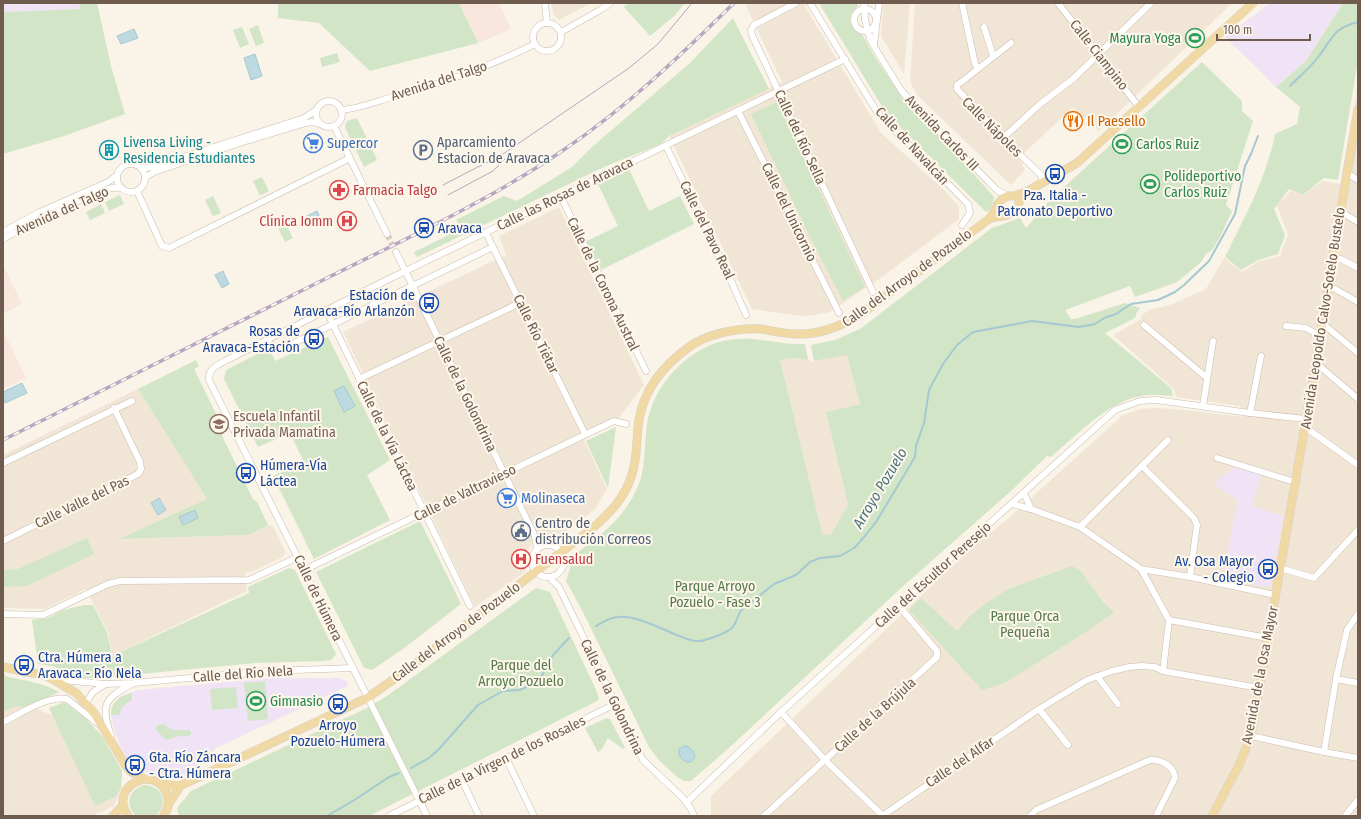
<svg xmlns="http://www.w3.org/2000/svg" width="1361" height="819" viewBox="0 0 1361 819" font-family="'Fira Sans Condensed',sans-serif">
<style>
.residential{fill:#f1e6d6}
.commercial{fill:#f9e6dc}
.education{fill:#f0e3f6}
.green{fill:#d2e6c7}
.water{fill:#bddae1;stroke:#a5c8d2}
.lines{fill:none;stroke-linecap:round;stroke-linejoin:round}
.stream{stroke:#a5c8d2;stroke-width:2}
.minor-tunnel{stroke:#d8cdc1;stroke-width:6;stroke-dasharray:6 3;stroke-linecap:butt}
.minor-casing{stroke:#cabcae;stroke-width:7}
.major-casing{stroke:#d7d1cd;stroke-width:9}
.minor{stroke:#fff;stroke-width:6}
.major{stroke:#f1d9a6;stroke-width:8}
.tram{stroke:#b7a6c2;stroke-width:1}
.rail-casing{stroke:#b7a6c2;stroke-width:3.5}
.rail{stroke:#fdf7ec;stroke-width:2;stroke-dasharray:6;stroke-linecap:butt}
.labels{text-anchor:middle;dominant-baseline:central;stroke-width:4;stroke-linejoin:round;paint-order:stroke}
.leisure-label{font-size:14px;fill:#27864d;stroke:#fdf7ec;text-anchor:start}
.street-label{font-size:14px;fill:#705c4e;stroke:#fdf7ec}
.food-label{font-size:14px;fill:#c56008;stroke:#fdf7ec;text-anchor:start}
.culture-label{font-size:14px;fill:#0d838f;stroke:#fdf7ec;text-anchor:start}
.service-label{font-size:14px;fill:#4e5e75;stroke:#fdf7ec;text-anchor:start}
.shop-label{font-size:14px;fill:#366cbe;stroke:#fdf7ec;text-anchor:start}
.health-label{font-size:14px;fill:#be3a42;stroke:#fdf7ec;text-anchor:start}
.transit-label{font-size:14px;fill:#164399;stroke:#fdf7ec;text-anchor:start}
.education-label{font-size:14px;fill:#785e54;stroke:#fdf7ec;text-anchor:start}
.park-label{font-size:14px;fill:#567a4a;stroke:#fdf7ec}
.water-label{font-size:15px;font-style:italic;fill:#4a7581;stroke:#fdf7ec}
</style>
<rect width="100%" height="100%" fill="#faf3e7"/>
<!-- residential -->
<g class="residential">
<path d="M551,3H591L559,20L554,15Z"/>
<path d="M749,3H804L806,8L881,133L944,190L959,207V219L882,277L830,312L814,315L801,316L752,309L669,136L782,82L746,6Z"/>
<path d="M883,3H910L904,74L881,36Z"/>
<path d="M915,3H1233L1229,6L1099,131L1073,107L1019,158L1025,170L1011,185L918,96L912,86L910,79Z"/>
<path d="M1358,86V816H711V796L966,553L1011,516L1123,415L1141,409L1157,408L1186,410L1243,417L1240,406L1176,397L1173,388L1113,335L1141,319L1142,315L1149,310L1170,305L1206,289L1224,258L1242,272L1259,261L1280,256L1288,235L1277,205L1291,191L1303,195L1323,181L1340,184Z"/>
<path d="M559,207L644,385L617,420L584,440L607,489L595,509L555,541L547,539L540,540L531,545L524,559L526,571L475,607L343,332L506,255L499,236Z"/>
<path d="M847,354L860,404L826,412L848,505L831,534L826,535L822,534L779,360L795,358L810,360L811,362Z"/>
<path d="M138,389L207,499L120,539L248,535L268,525L273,526L286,553L281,558L254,571L245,573L247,591L112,656L108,632L86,589L45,609L3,608V455Z"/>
<path d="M3,695L102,736L122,771L121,788L114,806L92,816H3Z"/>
</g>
<!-- commercial -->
<g class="commercial">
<path d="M459,3H499L511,29L478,43Z"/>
<path d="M3,265L22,304L3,314Z"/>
<path d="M3,330L26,378L3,389Z"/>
</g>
<!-- education -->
<g class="education">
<path d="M3,3H79L81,9L3,12Z"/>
<path d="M1270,3H1343L1306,61L1276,87L1225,37Z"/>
<path d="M1234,467L1261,475L1252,506L1283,516L1271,585L1268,587L1222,579L1238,500L1213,484Z"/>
<path d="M270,678H339L347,681L348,685L346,687L216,748L198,768L178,778L161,776L143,771L130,763L120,746L113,725L111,715V709L119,697L138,690Z"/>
</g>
<!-- green -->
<g class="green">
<path d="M79,3H97L111,66L125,114L64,136L3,154V12L80,9Z"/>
<path d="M278,3H459L478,43L370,71L319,23L278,18Z"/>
<path d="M629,3H685L674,16L650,36L624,7Z"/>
<path d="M819,3H858V6L851,14L850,22L855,30L862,34L873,54L903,99L941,137L994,197C993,203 993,209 986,212L886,113Z"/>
<path d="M1343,3H1358V60L1338,180L1324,178L1303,195L1289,189L1274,209L1285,235L1278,254L1258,260L1241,270L1225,257C1244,218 1267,177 1275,134L1297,124L1300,107L1276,87L1306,61Z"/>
<path d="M733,18L769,89L669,136L661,144L604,167L417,257L414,252L449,235L447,230L459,225L456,220L504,196L517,201L572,167L592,147L690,63Z"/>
<path d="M258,25L264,43L256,46L249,29Z"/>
<path d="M242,27L249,44L240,48L233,30Z"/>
<path d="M337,53L340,62L322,67L320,58Z"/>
<path d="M1202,62L1242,101V111L1253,121L1226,205L1232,211L1220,237L1212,250L1206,254L1201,262L1177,282L1135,297L1130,286L1065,310L1071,319H1075L1125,303L1140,308L1136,314L1135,318L1105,333L1171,388L1173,396C1165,396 1156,394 1148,395C1111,398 1078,434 1051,457L1047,456L1011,491L901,588L730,747L691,781H684L677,777L659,760L649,747L583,612L566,581L571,565L572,556C600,537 628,515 640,481C646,462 644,443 647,424C653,386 686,350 723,341C754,334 776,345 805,344L808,360L795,358L780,360L822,533L826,535L831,534L848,505L826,412L860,404L847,355L814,361L811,345L835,340L860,329L992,228L1020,218L1026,228L1052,198Z"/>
<path d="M777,102L865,287L843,301L813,243L751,114Z"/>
<path d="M357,118L377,160L364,167L345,127L347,121Z"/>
<path d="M629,169L649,211L680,196L694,224L599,271L585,242L618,226L598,184Z"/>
<path d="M262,177L269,191L260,196L253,181Z"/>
<path d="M120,195L124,204L109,211L105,202Z"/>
<path d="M213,196L221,213L213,216L205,200Z"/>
<path d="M101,204L105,213L90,220L86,212Z"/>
<path d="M286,224L293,238L285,242L278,228Z"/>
<path d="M328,337L390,460L367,475L390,520L314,559L273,476L304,462L290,433L258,447L224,379L226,370L269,348L275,361Z"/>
<path d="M196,360L199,366L194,369L223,428L222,436L253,499L257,502L268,525L248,535L119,539L207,499L138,389Z"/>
<path d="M616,427L608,488L586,441Z"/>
<path d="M420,521L461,604L403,649L372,670L364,668L316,572Z"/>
<path d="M87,538L94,554L27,586L3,587V570L18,569Z"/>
<path d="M1072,566L1080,570L1103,602L1114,612L1089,630L1005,683L982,690L909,610L921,598L957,631L970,616L982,606L1008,589Z"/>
<path d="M289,568L295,570L336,654L331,660L323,661L256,663L98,678H77L69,676L66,672L52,666L38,664L32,620L48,618L63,610L84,605H93L107,632L112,656L249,593L248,587Z"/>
<path d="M536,588L550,592L597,692L599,699L597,701L369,816H179L177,808L191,791L369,707L387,696Z"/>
<path d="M3,674H5V676C24,681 42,682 59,692L30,706L24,707L17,706L3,712Z"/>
<path d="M265,681L268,719L248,721L244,683Z"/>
<path d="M236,687L238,708L212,710L210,689Z"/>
<path d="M132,693V700L123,706L119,715H111C112,700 119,697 132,693Z"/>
<path d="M64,702L85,718L102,736L122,771L121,788L115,797L95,806L49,708Z"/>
<path d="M607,718L610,719L625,748L623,749L608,738L602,749L598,752L585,728Z"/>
<path d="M164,724L172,730H189L191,732V735C186,737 184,736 180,736C174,737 170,740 165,739L155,729L158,725Z"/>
<path d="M145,785C158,786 165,795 162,808L156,816H136C124,805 129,788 145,785Z"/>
</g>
<!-- water -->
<g class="water">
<path d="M134,29L138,38L121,44L117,36Z"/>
<path d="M255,54L262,76L251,80L244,58Z"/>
<path d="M317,211L322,222L317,225L314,218L307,221L306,218L307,216Z"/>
<path d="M223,271L229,284L222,288L215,275Z"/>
<path d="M22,383L27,393L5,403L3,398V392Z"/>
<path d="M344,386L355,406L344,412L334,391Z"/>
<path d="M159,498L166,510L158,515L151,503Z"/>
<path d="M195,510L198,518L183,525L179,517Z"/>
<path d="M684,746C690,746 694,751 695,757L691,762C683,763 678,757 679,749Z"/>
</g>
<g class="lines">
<!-- stream -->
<g class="stream">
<path d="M1290,86C1300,76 1311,67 1319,56C1333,38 1333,28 1358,22"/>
<path d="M596,626C603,622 610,617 619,617C636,615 661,629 677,635C684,638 693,642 700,641C707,640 727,633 732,628C739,620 737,609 749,604L774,584L796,575L810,562L820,558L840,556L854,548L865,536L876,522L915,457L916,446L924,423L929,390L943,364L957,345L973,332L1032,321L1079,327L1095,324L1104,318L1116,314L1131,304L1158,300L1175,292L1184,285L1209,261L1235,214L1245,166L1251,154L1258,136"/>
<path d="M411,768L429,758L439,749L478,705L503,691L519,690L532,685L540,679L553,655L569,638"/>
<path d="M327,816L356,799L389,777L399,773"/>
</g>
<!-- minor-tunnel -->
<path class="minor-tunnel" d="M387,234L396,252"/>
<!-- minor casing -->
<g class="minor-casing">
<g id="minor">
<path d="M545,3L547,23"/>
<path d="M796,3L754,25L751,30L752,35L873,292"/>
<path d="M810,3L877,112L968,204L970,213L962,225"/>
<path d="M864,3L865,20L870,39L878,53L901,90L917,109L997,190L1008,196"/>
<path d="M962,3L975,64L978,68"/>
<path d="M1058,3L1139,107"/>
<circle cx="865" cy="20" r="11"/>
<circle cx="547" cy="37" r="14"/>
<path d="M984,27L993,56"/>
<path d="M561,32L602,9L610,3"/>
<path d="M1011,43L960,83L957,85V89L1003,138L1041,175L1043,182"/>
<path d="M874,45L879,3"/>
<circle cx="329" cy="114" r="13"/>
<path d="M341,110C358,109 375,102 392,97C441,84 489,67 535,44"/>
<path d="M738,111L839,313"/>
<path d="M334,126L387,234"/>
<path d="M1003,138L1040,104L1073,79L1151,3"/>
<path d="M666,146L732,283L746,315"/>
<circle cx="131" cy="178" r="14"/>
<path d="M142,168H146L152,167L304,118L316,110"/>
<path d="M1347,173L1358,180"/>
<path d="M146,177L154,172L246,141L306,123L312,122L321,124"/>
<path d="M137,191L162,246L169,248L350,158"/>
<path d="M561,197L646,371"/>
<path d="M1341,212L1358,222"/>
<path d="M3,232L40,212L108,182L117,175"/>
<path d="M486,233L585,434"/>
<path d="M3,239C29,225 54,212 81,200C93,195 107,186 122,188"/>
<path d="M396,252L529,524L535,536L537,550"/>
<path d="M1333,257L1341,259L1358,268"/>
<path d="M1328,285L1358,302"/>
<path d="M326,310L470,606"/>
<path d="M1322,323L1358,353"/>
<path d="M1144,325L1207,378"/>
<path d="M1286,326L1306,328L1320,336"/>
<path d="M265,341L275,347L288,346L493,247"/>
<path d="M1316,363L1358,399"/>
<path d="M359,379L520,303"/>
<path d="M1203,406L1213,341"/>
<path d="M1250,413L1261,356"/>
<path d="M1305,427L1358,465"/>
<path d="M1217,458L1295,482"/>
<path d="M3,463L132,401"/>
<path d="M1142,466L1194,518L1197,525L1190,577"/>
<path d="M1024,493L1031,509"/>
<path d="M1012,504L1031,509L1080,527L1141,569L1169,620L1163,671"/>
<path d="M1080,527L1168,440"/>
<path d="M3,541L138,474L141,469L140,462L114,408"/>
<circle cx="548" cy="561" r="16"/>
<path d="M1280,568L1314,578L1358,530"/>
<path d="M1141,569L1190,577L1275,595"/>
<path d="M304,570L595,430L614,421L626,424"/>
<path d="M550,578L559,587L643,760L683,798L691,809L694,816"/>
<path d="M3,614L43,615L108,584L120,581L249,580L298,557"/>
<path d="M1169,620L1268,638"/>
<path d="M50,676L72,681L106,684L134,683L267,671L353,668"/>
<path d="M1097,676L1118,704"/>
<path d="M1336,679L1358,683"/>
<path d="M86,703L93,692L104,685"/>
<path d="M1039,709L1068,745"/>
<path d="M781,712L825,760L883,816"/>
<path d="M3,722C20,714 48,695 67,699L97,723"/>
<path d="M111,736C101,705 103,699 132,684"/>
<path d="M1251,736L1324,752L1358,758"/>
<path d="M1324,752L1336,679L1347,630L1358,614"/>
<path d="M506,758L534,816"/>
<path d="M462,780L479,816"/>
<path d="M687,802L781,712L1115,410L1140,401L1156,400L1250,413L1306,419"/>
<path d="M389,816L615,704"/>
<path d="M427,816L209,380C208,369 216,366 225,361L393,277L845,59"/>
<path d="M764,816L937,657V651L899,606"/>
<path d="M882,816L1039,709L1087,680L1112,671L1129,667L1142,666L1155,667L1163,671L1259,688"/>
<path d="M1030,816L1036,810L1150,760C1161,759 1174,766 1175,778L1156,816"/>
<path d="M1345,816L1358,800"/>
</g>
</g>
<!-- major casing -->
<g class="major-casing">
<g id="major">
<path d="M989,219C998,215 1010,218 1016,209C1019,203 1020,198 1025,193"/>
<path d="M3,667L47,676L76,693L94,713L126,766L130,771L144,779"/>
<path d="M160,784L180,786"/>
<path d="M168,805L180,786L367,698L403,673L594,527C611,512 626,496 632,474C638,456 636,438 639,420C644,389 664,365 689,347C707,334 739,327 761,329C773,331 785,334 797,334C820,335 841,326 860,315L989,219L996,209L998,204L1003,198L1008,196H1014L1026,192L1077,163L1253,3"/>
<path d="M113,816L123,805"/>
<path d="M128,816C107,785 157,763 167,795C170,803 168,810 163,816"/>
<path d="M1212,816L1239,765L1251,736L1316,363L1330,274L1358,109"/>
</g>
</g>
<!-- minor -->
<use href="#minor" class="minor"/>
<!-- major -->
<use href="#major" class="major"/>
<!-- tram -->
<g class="tram">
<path d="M443,185L503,154L629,68L658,44L692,3"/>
<path d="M448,195L493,171L510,154"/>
</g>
<!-- rail casing -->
<g class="rail-casing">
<path id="rail" d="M3,440C110,387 216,333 323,280C405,239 489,201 565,149C627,107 681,55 734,3"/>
</g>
<!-- rail -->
<use href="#rail" class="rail"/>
</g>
<!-- icons -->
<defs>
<g id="stadium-ring" transform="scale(1)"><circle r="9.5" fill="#fdf7ec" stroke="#2e9e5b" stroke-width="1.5"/><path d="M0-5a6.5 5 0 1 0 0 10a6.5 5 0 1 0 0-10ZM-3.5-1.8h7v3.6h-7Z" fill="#2e9e5b"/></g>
<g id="restaurant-ring" transform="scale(1)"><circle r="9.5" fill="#fdf7ec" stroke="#e8710a" stroke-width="1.5"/><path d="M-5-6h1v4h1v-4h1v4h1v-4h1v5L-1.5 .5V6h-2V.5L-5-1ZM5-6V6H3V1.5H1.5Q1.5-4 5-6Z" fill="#e8710a"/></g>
<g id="supermarket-ring" transform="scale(1)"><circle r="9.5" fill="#fdf7ec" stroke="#3f7fe0" stroke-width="1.5"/><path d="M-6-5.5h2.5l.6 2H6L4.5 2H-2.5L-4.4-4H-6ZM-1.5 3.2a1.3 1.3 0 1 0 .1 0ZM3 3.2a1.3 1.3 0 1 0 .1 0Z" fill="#3f7fe0"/></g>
<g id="building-ring" transform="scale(1)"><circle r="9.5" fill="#fdf7ec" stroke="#0f9aa8" stroke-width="1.5"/><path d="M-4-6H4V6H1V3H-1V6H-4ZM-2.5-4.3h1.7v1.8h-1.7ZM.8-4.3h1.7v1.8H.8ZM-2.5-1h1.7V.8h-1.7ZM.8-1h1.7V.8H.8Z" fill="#0f9aa8"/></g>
<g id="parking-ring" transform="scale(1)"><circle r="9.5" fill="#fdf7ec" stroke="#5c6f8a" stroke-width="1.5"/><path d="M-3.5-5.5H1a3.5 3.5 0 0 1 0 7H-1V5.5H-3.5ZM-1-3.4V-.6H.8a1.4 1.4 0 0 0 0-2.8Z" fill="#5c6f8a"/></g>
<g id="bus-ring" transform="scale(1)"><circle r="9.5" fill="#fdf7ec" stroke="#1a4fb4" stroke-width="1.5"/><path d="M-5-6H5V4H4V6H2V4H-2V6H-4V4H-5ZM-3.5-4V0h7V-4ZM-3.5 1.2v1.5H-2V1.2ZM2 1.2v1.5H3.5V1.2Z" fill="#1a4fb4"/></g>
<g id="pharmacy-ring" transform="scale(1)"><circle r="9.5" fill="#fdf7ec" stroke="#e0444e" stroke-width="1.5"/><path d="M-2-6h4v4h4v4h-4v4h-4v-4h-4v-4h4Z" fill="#e0444e"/></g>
<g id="hospital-ring" transform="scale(1)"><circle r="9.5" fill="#fdf7ec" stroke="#e0444e" stroke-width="1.5"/><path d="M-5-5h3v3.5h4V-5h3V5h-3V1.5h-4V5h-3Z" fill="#e0444e"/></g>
<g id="station-ring" transform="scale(1)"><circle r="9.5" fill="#fdf7ec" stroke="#1a4fb4" stroke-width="1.5"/><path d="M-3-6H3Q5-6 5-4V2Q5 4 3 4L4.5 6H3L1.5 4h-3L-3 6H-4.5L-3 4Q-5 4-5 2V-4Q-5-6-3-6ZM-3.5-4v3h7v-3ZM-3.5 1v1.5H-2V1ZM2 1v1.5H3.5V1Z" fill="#1a4fb4"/></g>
<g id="school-ring" transform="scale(1)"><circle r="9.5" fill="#fdf7ec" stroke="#8d6e63" stroke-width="1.5"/><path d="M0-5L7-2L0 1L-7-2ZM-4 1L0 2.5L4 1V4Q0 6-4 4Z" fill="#8d6e63"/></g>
<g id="civic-ring" transform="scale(1)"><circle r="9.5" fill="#fdf7ec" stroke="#5c6f8a" stroke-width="1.5"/><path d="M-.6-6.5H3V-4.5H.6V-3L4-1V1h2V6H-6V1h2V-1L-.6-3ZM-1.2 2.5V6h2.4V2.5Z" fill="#5c6f8a"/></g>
</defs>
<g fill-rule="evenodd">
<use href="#stadium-ring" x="1195" y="38"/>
<use href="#restaurant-ring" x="1073" y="121"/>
<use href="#supermarket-ring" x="313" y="143"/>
<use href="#stadium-ring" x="1122" y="144"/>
<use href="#building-ring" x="109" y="150"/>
<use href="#parking-ring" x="423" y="150"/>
<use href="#bus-ring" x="1055" y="174"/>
<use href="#stadium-ring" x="1150" y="184"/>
<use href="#pharmacy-ring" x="339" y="190"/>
<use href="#hospital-ring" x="347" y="221"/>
<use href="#station-ring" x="424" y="228"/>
<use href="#bus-ring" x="429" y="303"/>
<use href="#bus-ring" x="314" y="339"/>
<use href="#school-ring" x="219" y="424"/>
<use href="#bus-ring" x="246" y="473"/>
<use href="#supermarket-ring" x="507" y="498"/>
<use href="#civic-ring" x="521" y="531"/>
<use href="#hospital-ring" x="521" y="559"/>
<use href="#bus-ring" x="1268" y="569"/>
<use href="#bus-ring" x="24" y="665"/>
<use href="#stadium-ring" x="256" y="701"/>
<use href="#bus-ring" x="338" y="704"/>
<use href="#bus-ring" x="135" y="765"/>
</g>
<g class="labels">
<!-- leisure labels -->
<g class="leisure-label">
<text x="1181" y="38" text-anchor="end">Mayura Yoga</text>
<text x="1136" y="144">Carlos Ruiz</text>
<text x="1164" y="176">Polideportivo<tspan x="1164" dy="16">Carlos Ruiz</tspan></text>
<text x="270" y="701">Gimnasio</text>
</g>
<!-- street labels -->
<g class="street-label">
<text transform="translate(1099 55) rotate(52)">Calle Ciampino</text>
<text transform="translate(439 81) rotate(-18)">Avenida del Talgo</text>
<text transform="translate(992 127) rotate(45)">Calle Nápoles</text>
<text transform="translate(942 133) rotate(46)">Avenida Carlos III</text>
<text transform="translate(800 137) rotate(65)">Calle del Río Sella</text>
<text transform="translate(912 146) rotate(47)">Calle de Navalcán</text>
<text transform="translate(565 194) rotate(-26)">Calle las Rosas de Aravaca</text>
<text transform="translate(62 211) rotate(-24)">Avenida del Talgo</text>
<text transform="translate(789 212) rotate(64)">Calle del Unicornio</text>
<text transform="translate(707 230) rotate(64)">Calle del Pavo Real</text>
<text transform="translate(907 278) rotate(-36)">Calle del Arroyo de Pozuelo</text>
<text transform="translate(603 284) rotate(64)">Calle de la Corona Austral</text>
<text transform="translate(1323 318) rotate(-81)">Avenida Leopoldo Calvo-Sotelo Bustelo</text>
<text transform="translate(536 334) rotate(64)">Calle Río Tiétar</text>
<text transform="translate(465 394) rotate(64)">Calle de la Golondrina</text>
<text transform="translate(387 436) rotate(64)">Calle de la Vía Láctea</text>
<text transform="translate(465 493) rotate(-26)">Calle de Valtravieso</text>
<text transform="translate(82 502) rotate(-26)">Calle Valle del Pas</text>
<text transform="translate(933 575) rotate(-42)">Calle del Escultor Peresejo</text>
<text transform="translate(318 598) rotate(64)">Calle de Húmera</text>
<text transform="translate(456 632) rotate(-37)">Calle del Arroyo de Pozuelo</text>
<text transform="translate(243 674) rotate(-4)">Calle del Río Nela</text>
<text transform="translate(1260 675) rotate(-79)">Avenida de la Osa Mayor</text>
<text transform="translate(612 697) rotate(64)">Calle de la Golondrina</text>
<text transform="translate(875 715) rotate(-42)">Calle de la Brújula</text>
<text transform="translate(502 760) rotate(-26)">Calle de la Virgen de los Rosales</text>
<text transform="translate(960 762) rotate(-34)">Calle del Alfar</text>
</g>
<!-- food labels -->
<g class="food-label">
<text x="1087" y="121">Il Paesello</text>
</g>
<!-- culture labels -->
<g class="culture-label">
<text x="123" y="142">Livensa Living -<tspan x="123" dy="16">Residencia Estudiantes</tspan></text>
</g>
<!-- service labels -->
<g class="service-label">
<text x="437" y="142">Aparcamiento<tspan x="437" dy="16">Estacion de Aravaca</tspan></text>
<text x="535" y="523">Centro de<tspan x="535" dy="16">distribución Correos</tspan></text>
</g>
<!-- shop labels -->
<g class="shop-label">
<text x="327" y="143">Supercor</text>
<text x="521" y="498">Molinaseca</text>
</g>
<!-- health labels -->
<g class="health-label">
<text x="353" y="190">Farmacia Talgo</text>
<text x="333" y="221" text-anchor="end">Clínica Iomm</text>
<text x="535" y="559">Fuensalud</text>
</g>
<!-- transit labels -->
<g class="transit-label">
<text x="1055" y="195" text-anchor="middle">Pza. Italia -<tspan x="1055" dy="16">Patronato Deportivo</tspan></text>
<text x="438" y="228">Aravaca</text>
<text x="415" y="295" text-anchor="end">Estación de<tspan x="415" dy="16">Aravaca-Río Arlanzón</tspan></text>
<text x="300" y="331" text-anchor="end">Rosas de<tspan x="300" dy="16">Aravaca-Estación</tspan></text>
<text x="260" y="465">Húmera-Vía<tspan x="260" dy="16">Láctea</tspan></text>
<text x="1254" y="561" text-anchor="end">Av. Osa Mayor<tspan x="1254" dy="16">- Colegio</tspan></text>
<text x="38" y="657">Ctra. Húmera a<tspan x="38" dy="16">Aravaca - Río Nela</tspan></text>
<text x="338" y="725" text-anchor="middle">Arroyo<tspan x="338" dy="16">Pozuelo-Húmera</tspan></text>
<text x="149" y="757">Gta. Río Záncara<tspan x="149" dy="16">- Ctra. Húmera</tspan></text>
</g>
<!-- education labels -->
<g class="education-label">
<text x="233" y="416">Escuela Infantil<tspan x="233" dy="16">Privada Mamatina</tspan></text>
</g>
<!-- park labels -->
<g class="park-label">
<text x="715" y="586">Parque Arroyo<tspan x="715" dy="16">Pozuelo - Fase 3</tspan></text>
<text x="1025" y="616">Parque Orca<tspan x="1025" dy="16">Pequeña</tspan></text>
<text x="521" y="665">Parque del<tspan x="521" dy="16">Arroyo Pozuelo</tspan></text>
</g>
<!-- water labels -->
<g class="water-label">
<text transform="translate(880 488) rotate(-59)">Arroyo Pozuelo</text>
</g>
</g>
<!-- border -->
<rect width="1361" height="819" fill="none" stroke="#705c4e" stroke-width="8"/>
<!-- scale -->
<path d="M1217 34v6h93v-6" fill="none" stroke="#705c4e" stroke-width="2"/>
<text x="1223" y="34" font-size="12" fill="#705c4e" stroke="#fdf7ec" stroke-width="3" paint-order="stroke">100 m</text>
</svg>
